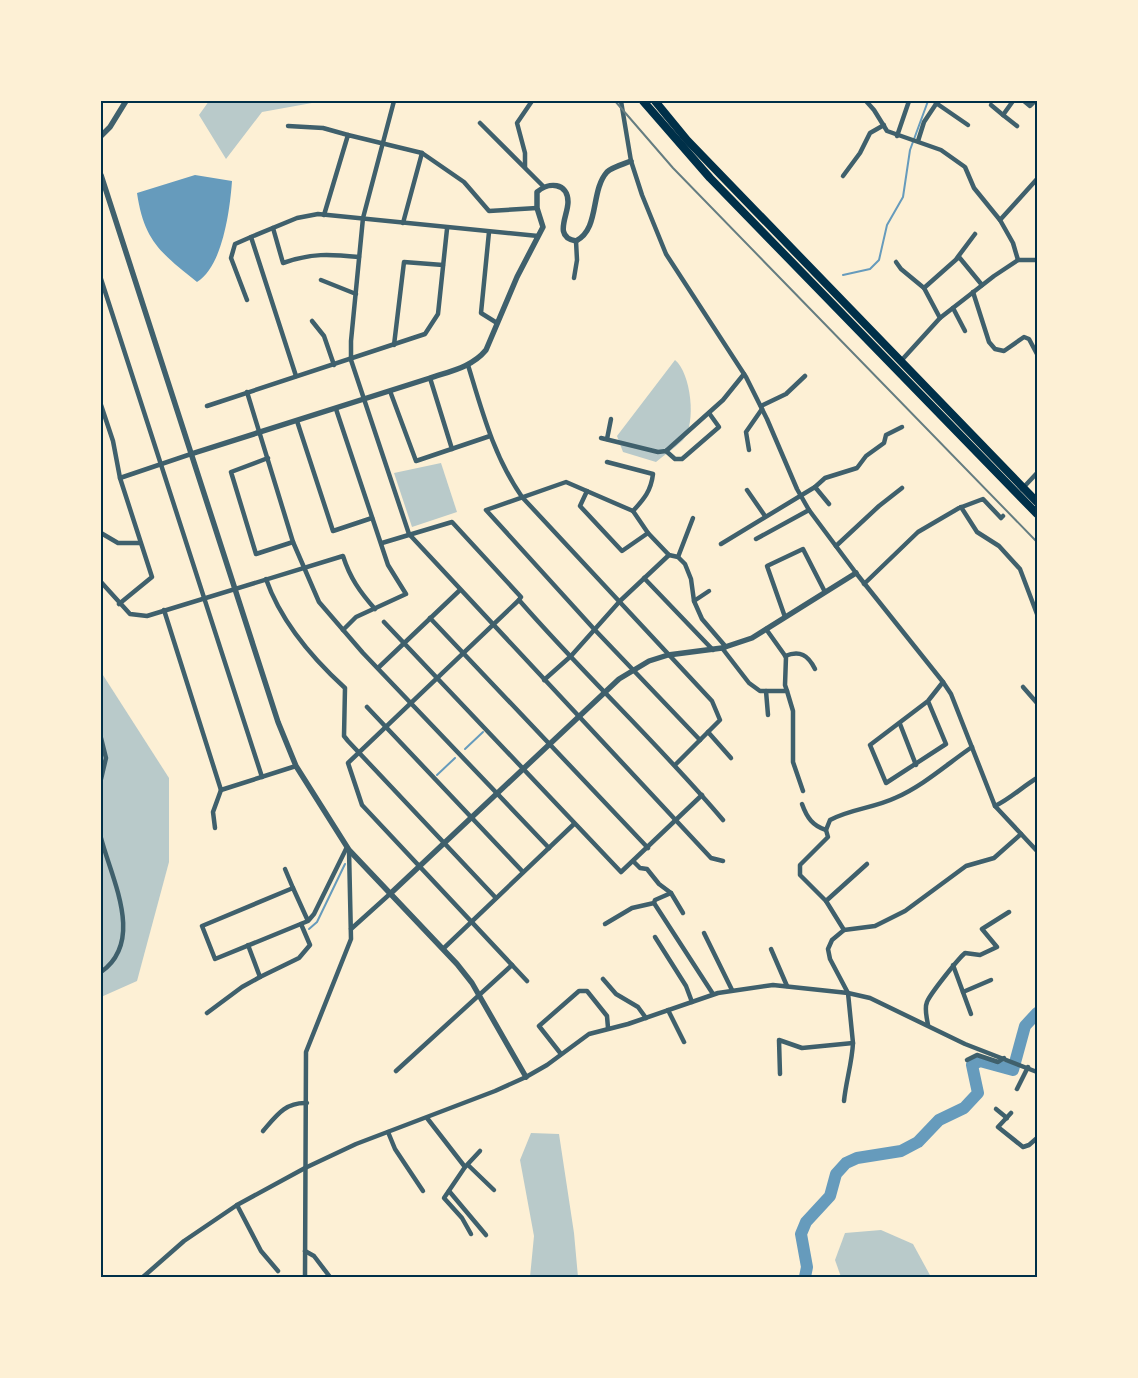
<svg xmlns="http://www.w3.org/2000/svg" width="1138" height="1378" viewBox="0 0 1138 1378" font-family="Roboto,sans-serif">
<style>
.green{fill:#b9caca}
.water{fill:#669bbc}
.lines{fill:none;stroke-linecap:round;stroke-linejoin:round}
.stream{stroke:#669bbc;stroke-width:2}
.river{stroke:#669bbc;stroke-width:12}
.minor{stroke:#3f606c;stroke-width:4.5}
.tertiary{stroke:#3f606c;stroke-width:5.5}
.trunk{stroke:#003049;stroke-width:8}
.rail{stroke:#657d81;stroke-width:2}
.neatline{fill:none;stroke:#003049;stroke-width:2}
</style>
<rect width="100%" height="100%" fill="#fdf0d5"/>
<!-- green -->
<g class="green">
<path d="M209,101H323L262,112L226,159L199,115Z"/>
<path d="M675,360C691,373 697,424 683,440C675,448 664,455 656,462L623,452L617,436Z"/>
<path d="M441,463L457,512L412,527L394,473Z"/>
<path d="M101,672L169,778V862L137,981L101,997Z"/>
<path d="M531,1133L559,1134L574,1233L578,1277H530L534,1236L520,1160Z"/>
<path d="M881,1230L913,1244L931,1277H841L835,1260L845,1233Z"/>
</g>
<!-- water -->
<path class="water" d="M195,175L232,181C230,209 223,266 197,282C161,253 144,241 137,193Z"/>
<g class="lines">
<!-- stream -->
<g class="stream">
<path d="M843,275L870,269L879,260L887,225L903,197L910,150L928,101"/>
<path d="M465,749L483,732"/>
<path d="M437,775L455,758"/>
<path d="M309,929L317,922L345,864"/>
</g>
<!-- river -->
<path class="river" d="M805,1277L807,1267L801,1234L806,1222L830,1196L836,1174L846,1163L857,1158L901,1151L918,1142L939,1120L964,1108L978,1093L972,1065L980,1061L1013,1070L1025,1026L1037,1013"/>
<!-- minor -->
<g class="minor">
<path d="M394,101L363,218L351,341V360L409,534L711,858L723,861"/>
<path d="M621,101L631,161L642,195L666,254L746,377L767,419L797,489L809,510L856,573L943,682L951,694L995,806L1037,851"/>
<path d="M866,101L874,110L887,131L941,150L965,167L974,188L1000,220L1013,243L1018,260"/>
<path d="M1013,101L1003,115L1017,126"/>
<path d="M1024,101L1030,106L1035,101"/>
<path d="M936,103L968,125"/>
<path d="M991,105L1003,115"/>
<path d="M480,123L543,186"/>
<path d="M288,126L323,128L348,135"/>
<path d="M897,136L909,101"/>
<path d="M918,141L924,122L938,101"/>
<path d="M525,167V153L517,123L532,101"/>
<path d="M843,176L860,153L870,133L884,125"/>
<path d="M324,215L348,135L422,153L464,182L489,211L537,208"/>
<path d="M1000,220L1037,179"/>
<path d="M403,223L422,153"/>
<path d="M273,228L283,263C312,253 329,254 359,257"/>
<path d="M489,232L481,313L497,323"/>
<path d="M957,258L975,234"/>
<path d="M896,262L901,269L924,288L940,318"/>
<path d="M574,278L577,260L576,241"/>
<path d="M101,279L262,777"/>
<path d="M321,280L356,294"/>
<path d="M924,288L959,257L982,285"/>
<path d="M973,292L989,342L995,349L1004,351L1024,337L1029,339L1037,354"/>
<path d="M247,300L231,258L235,244L251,237"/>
<path d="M953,308L965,331"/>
<path d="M312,321L324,336L334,365"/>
<path d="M394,345L404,262L443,265"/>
<path d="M900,362L940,318L994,276L1018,260H1037"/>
<path d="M468,365C482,411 494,457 522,497L712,701L720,720L675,765"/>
<path d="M296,376L251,237L297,218L318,214L538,236"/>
<path d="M430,378L452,449"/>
<path d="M390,391L416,461L490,436"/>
<path d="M247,392L293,542L319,602L363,653L549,848"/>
<path d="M101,405L113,441L120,478L152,577L119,604"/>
<path d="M207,406L425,334L438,314L447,229"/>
<path d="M761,406L786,394L805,376"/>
<path d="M336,409L388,565L406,594L356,617L343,630"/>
<path d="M297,421L333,531L372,518"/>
<path d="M601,438L658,452L666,451L723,400L744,374"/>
<path d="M607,439L611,419"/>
<path d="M749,450L746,432L762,409"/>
<path d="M666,451L675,459H682L719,427L709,413"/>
<path d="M268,458L231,472L256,554L293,542"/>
<path d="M607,462L653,474C651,491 644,499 633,511"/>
<path d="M120,478L191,454"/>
<path d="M815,487L825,478L857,468L866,456L884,443L886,435L902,427"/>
<path d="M1022,489L1037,473"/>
<path d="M747,490L765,516"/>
<path d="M587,491L580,506L622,551L648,533"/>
<path d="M961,507L977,532L999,546L1020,569L1037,614"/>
<path d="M101,533L118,543H140"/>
<path d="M756,539L809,510"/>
<path d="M382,543L452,522L521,597L519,600C584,675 658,743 723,820"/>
<path d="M721,544L815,487L829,504"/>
<path d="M836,546L879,506L902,488"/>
<path d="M678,557L693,518"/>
<path d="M644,578L713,650"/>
<path d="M266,579C281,622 311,657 345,688L344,736L348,741L496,898"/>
<path d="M101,582L130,614L147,616L343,556C350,578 360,592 375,609"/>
<path d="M864,584L918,532L959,508L983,499L1001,518L1003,516"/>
<path d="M519,600L348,763L362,805L527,981"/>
<path d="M694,601L709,591"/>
<path d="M164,610L221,790L296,766"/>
<path d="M785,617L767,566L803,549L825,592"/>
<path d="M430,618L648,848"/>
<path d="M384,622L621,872L702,795"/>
<path d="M766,629L786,657L785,685L787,691"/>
<path d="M722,648L749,683L760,691H787L793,711V762L803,791"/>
<path d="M785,656C800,650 808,655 815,669"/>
<path d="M378,668L460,590"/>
<path d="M544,680L571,656L620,601L669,555"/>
<path d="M1023,687L1037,703"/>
<path d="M766,691L768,715"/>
<path d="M928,701L946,744L886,783L870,745L928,701L943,682"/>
<path d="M367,707L523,872"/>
<path d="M900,724L916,765"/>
<path d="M708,732L731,758"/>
<path d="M101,738L106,758L101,779"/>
<path d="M700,740L594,629L486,510L566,482L633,511L648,533L669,555L678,557L685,564L691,579L694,601L702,619L726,647"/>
<path d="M802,804C807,818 813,826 826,830"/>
<path d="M995,806C1010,799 1022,787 1037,778"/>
<path d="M215,828L213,812L221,790"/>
<path d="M101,838C112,880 145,941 101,972"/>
<path d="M633,861L640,868L647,869L659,884L671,893L683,913"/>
<path d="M285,869L293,888"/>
<path d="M671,893L655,900L654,903L713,994"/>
<path d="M826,901L867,864"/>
<path d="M308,921L293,888L202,926L215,959L308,921L314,914L347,847"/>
<path d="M605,924L632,908L654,903"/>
<path d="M351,929L391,893"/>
<path d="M844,930L826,901L800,875V865L828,837L826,830L830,820C850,809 874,808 895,798C923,786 947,764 972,747"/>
<path d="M704,933L732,990"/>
<path d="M655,937L686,986L692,1002"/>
<path d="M248,945L260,977L299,958L310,945L301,924"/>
<path d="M444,948L574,824"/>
<path d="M771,949L787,986"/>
<path d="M953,965L971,1014"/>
<path d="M603,979L616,994L638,1007L646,1018"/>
<path d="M963,992L991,980"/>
<path d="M668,1010L684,1042"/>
<path d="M207,1013L242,987L260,977"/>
<path d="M928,1025C927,1018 924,1009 927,1002C930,994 958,959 965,953L980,955L997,947L982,929L1009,912"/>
<path d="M561,1054L539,1026L579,991H587L607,1016L608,1028"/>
<path d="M967,1060L977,1055L998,1062L1004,1058"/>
<path d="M396,1071L512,965"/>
<path d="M780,1074L779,1040L802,1048L853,1043L848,993L830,959L828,949L832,940L844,930L875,926L905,911L966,866L994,858L1021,834"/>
<path d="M1017,1089L1028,1067"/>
<path d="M844,1101C846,1081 852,1063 853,1043"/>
<path d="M996,1109L1007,1118"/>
<path d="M1011,1113L998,1127L1023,1147L1029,1145L1037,1138"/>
<path d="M427,1118L465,1167L444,1198L462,1218L471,1234"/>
<path d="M263,1131C276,1116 285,1102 307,1103"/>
<path d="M388,1132L395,1149L423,1191"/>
<path d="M468,1165L494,1190"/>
<path d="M466,1166L480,1151"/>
<path d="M449,1191L486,1235"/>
<path d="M237,1205L261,1251L278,1271"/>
<path d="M305,1251L314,1256L330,1277"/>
<path d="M143,1277L184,1241L237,1205L305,1168L356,1144L495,1091L526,1077L547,1065L589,1034L628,1024L718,993L773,985L848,993L870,998L965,1044L1037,1072"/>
<path d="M305,1277L306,1052L351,939L349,850"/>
</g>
<!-- tertiary -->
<g class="tertiary">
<path d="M101,136L110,127L126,101"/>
<path d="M101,175L278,722L296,766L349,850L457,964L472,983L526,1077"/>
<path d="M191,454L430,378C451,371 472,367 486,350L517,277L543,227L537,208V192C548,182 568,182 568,202C568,216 553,237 576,241C600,229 590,191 607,172C612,167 624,164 631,161"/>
<path d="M391,893L619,679L649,661L668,655L722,648L752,638L856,573"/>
</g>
<!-- trunk -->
<g class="trunk">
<path d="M643,101L710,178L1037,514"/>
<path d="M655,101L687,140L1037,502"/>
</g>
<!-- rail -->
<path class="rail" d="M615,101L673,168L1037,542"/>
</g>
<!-- border -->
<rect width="1138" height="1378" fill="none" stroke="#fdf0d5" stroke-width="205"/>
<rect x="102" y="102" width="934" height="1174" class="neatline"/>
</svg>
